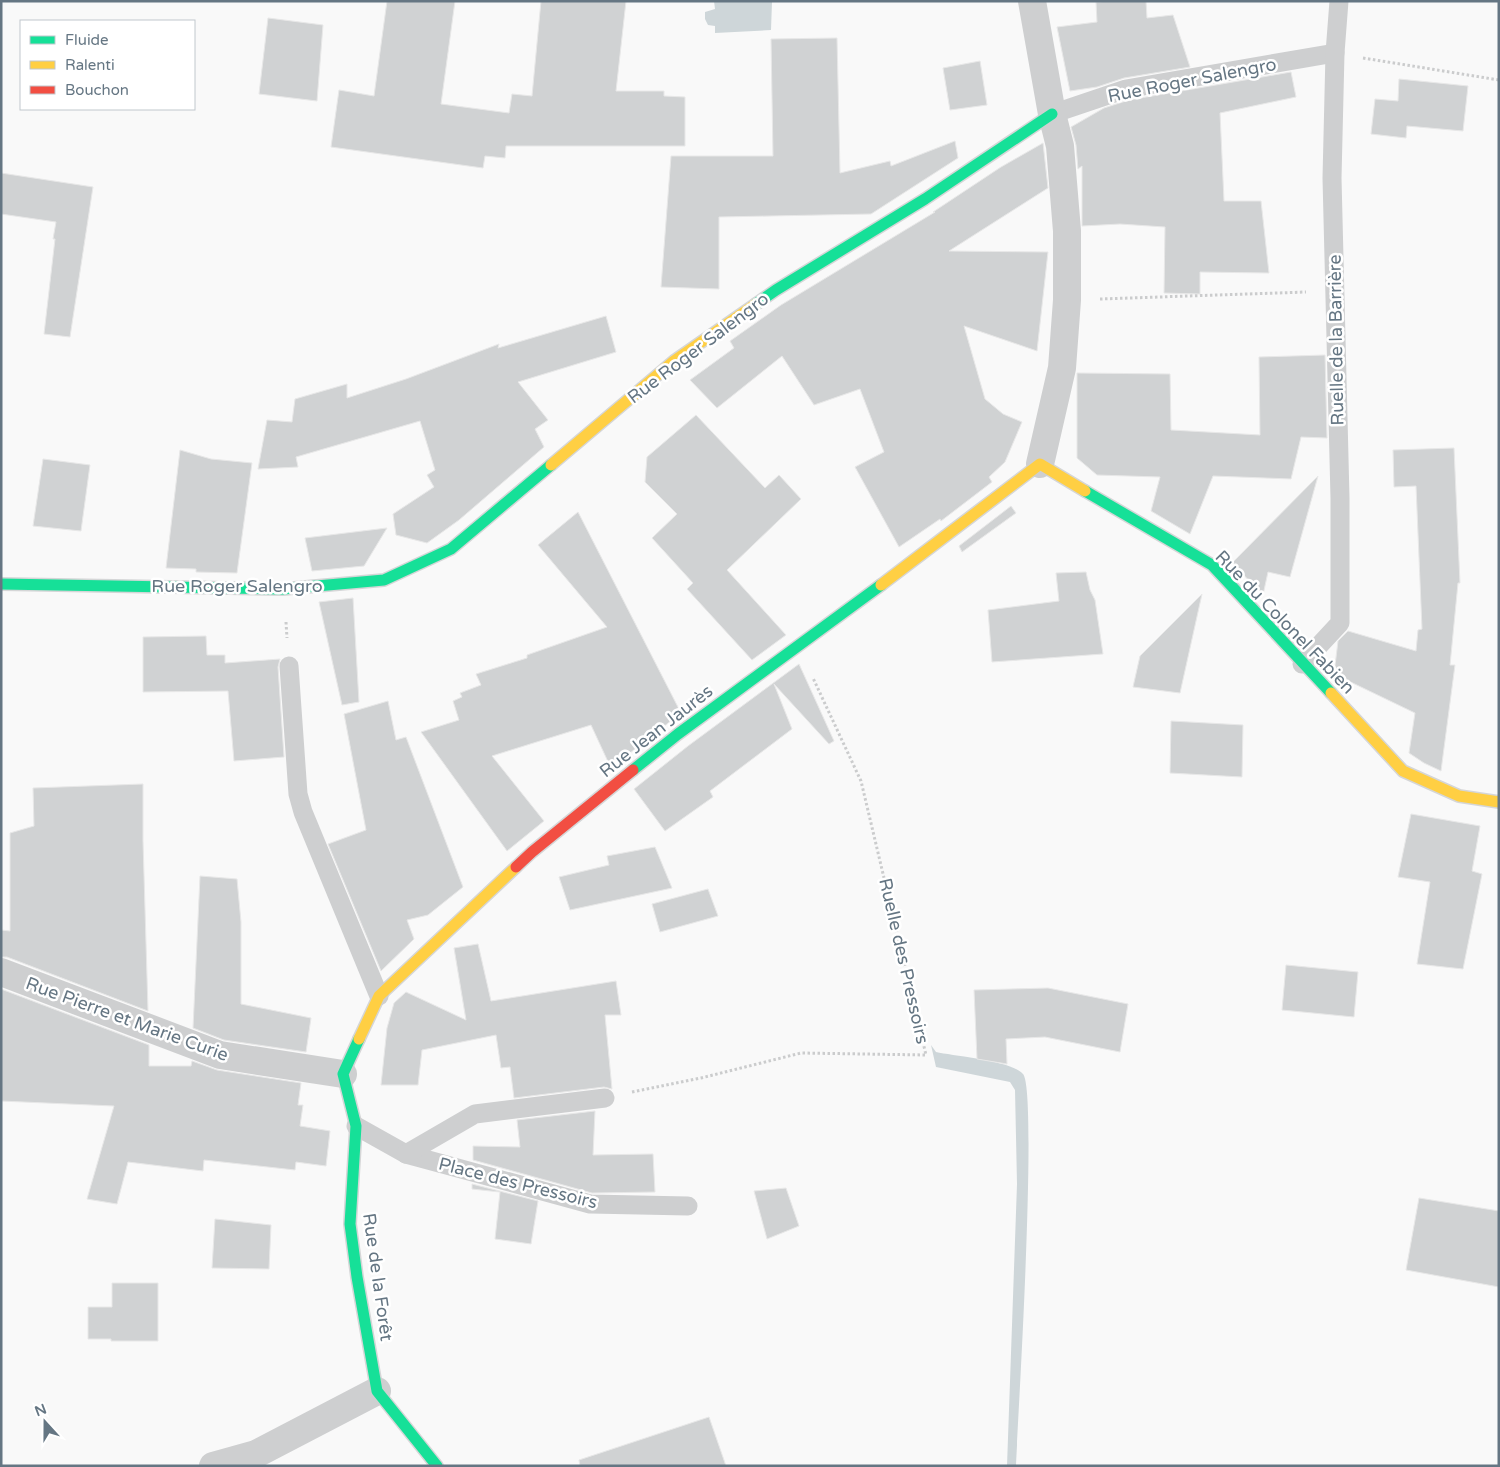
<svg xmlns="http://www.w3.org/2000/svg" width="1500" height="1467" viewBox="0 0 1500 1467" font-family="'Varela Round',sans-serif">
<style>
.water{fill:#ced6d9}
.building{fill:#d0d2d3;stroke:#e8e8e8}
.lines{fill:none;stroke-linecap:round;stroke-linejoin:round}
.fast-casing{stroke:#d5d6d7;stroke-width:14}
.slow-casing{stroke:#d5d6d7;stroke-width:14}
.jam-casing{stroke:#d5d6d7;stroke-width:14}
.path{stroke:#cbcccd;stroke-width:3;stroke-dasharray:2.5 2.5;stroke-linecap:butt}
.lane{stroke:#cecfd0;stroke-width:19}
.street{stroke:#cecfd0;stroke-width:28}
.fast{stroke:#16e098;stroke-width:11}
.slow{stroke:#ffcf43;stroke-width:11}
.jam{stroke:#f24e42;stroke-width:11}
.labels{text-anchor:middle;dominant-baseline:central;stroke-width:5;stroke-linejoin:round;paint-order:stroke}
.street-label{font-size:18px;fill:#657683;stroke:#fff}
</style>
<rect width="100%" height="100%" fill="#f9f9f9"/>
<!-- water -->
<g class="water">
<path d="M714,1L772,2L771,30L715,33V26L708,25L705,19V12L715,9Z"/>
<path d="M931,1045L936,1052C954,1056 1013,1061 1023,1074C1038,1091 1018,1419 1016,1466H1007L1017,1184L1015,1090L1010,1082L936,1067Z"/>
</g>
<!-- building -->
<g class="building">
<path d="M387,1H455L441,104L509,113L512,94L532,96L541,1H626L616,91H664V96L685,97V146H506L505,158L485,156L483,168L331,147L339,90L374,96Z"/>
<path d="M1111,1H1146L1147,18L1173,15L1190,67L1124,78L1097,87L1070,91L1057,27L1097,22L1096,2Z"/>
<path d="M268,18L323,25L317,101L259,94Z"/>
<path d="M837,38L840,173L890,161L891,166L955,141L958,158L871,214L719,217V289L661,287L671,156H773L771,39Z"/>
<path d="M980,61L987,105L950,110L943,68Z"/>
<path d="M1291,72L1296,97L1220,113L1224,201H1261L1269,273L1200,272V294L1164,293L1165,227L1120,224L1082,226V166L1078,169L1076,145L1071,127L1104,108L1129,100Z"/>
<path d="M1399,79L1468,86L1463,131L1407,126L1406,138L1371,134L1375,99L1398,101Z"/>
<path d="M1043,143L1048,188L949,251L1048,252L1037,351L964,326L985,399L1003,414L1022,422L1005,462L989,477L992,482L941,521L940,519L899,547L855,467L884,452L860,389L814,405L782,356L717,408L690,380L734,348L730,341L781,305L935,212H933L1001,167Z"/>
<path d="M1,173L93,187L70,337L44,334L55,239H53L56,222L1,214Z"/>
<path d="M606,316L616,352L518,382L548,420L535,429L544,447L459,520L427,543L396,535L393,514L434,487L427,475L435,470L420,421L296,457L298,467L258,469L267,420L292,422L295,399L347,384V398L406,379L499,344L498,348Z"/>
<path d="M1325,355L1327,438L1301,437L1291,479L1213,476L1190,534L1151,511L1160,477L1097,475L1077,458V373L1170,374L1171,430L1260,435L1259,357Z"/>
<path d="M696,415L765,488L779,475L801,499L727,570L786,635L752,660L687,589L693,583L652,538L677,514L645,482L647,457Z"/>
<path d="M1454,448L1460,583H1458L1450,665H1455L1441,771L1424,763L1409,753L1415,713L1334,674L1338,641L1348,631L1416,651L1418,630L1422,629L1416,486L1394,487L1393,450Z"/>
<path d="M180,450L211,459L252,463L237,573L196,572V569L166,568Z"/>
<path d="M43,459L90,465L81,531L33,526Z"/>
<path d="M1318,476L1290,577L1268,572L1263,595L1232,563Z"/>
<path d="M1011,506L1016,513L962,552L959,546Z"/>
<path d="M578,512L681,713L616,764L615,762L610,766L591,725L492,756L544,821L507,851L421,732L459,720L453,701L462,697L460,693L481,685L476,674L527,658V655L607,627L538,545Z"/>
<path d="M387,528L364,566L312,571L305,538Z"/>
<path d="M1086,572L1090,590L1095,600L1103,654L992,662L988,610L1059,601L1056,573Z"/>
<path d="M1202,594L1180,693L1133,687L1140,656Z"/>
<path d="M353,598L359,702L342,705L319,602Z"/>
<path d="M206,636L207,655H225V663L280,659L278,667L284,757L234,761L228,691L143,692V637Z"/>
<path d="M799,664L834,741L829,744L774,684L792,729L710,791L713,797L665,831L634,789L688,746Z"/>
<path d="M388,701L396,740L406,737L463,887L428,915L407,920L414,939L381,971L328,844L366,830L344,714Z"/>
<path d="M1171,721L1243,725L1242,777L1170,773Z"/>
<path d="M143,784V841L148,1011L7,957H1V930L10,931V833L34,826L33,788Z"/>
<path d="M1411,814L1480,826L1472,871L1482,874L1463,969L1417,964L1430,882L1398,877Z"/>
<path d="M655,847L672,888L570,910L559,877L609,865L607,856Z"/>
<path d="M200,876L237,879L241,922V1004L311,1018L306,1052L224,1040L193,1028Z"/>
<path d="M708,889L718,916L660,932L652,904Z"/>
<path d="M478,944L491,1001L616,981L621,1015H605L612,1089L604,1087L514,1098L510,1067L501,1068L496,1035L422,1050L418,1085H381L387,1028L394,1003L406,992L466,1020L454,948Z"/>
<path d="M1286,965L1358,972L1354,1017L1282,1010Z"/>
<path d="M1048,988L1128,1004L1120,1052L1045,1037L1006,1039L1007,1064L977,1059L974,990Z"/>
<path d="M1,989L149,1045V1066H191L192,1061L217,1070L301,1083L298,1105H303L300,1126L330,1131L326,1166L296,1162L295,1170L204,1160L203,1171L128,1162L117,1204L87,1199L114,1106L1,1101Z"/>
<path d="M595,1111L593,1155L653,1154L655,1192L592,1193L473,1160V1146L520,1147L517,1120Z"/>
<path d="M472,1184L538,1201L531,1244L495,1239L500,1192L472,1189Z"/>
<path d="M786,1188L799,1226L767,1239L754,1191Z"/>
<path d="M1419,1198L1499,1211V1287L1406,1270Z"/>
<path d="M215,1219L271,1225L269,1269L212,1268Z"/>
<path d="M112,1283H158V1341H111V1339H88V1307H112Z"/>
<path d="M709,1417L726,1466H580L579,1460Z"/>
</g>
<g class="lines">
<!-- fast casing -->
<g class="fast-casing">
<g id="fast">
<path d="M756,304L776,290L925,199L1052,114"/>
<path d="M1085,491L1212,565L1331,693"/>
<path d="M1,584L283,589L384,580L451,549L551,465"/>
<path d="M633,770L678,734L881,585"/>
<path d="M359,1039L343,1074L356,1126L350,1224L357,1277L377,1391L437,1466"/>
</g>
</g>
<!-- slow casing -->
<g class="slow-casing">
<g id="slow">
<path d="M551,465L674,361L756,304"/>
<path d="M881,585L1040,464L1085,491"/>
<path d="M1331,693L1403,771L1459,796L1499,802"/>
<path d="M359,1039L379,996L516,867"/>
</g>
</g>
<!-- jam casing -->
<g class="jam-casing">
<path id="jam" d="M516,867L532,852L633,770"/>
</g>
<!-- path -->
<g class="path">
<path d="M1363,58L1499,80"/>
<path d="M1100,299L1306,292"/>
<path d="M286,622L287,638"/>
<path d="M632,1092L701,1078L801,1053L926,1055L861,781L813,678"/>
</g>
<!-- lane -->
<g class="lane">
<path d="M1052,114L1126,89L1335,53"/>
<path d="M1302,664L1340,623V498L1332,178L1335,53L1339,1"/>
<path d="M289,666L298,794L303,812L379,996"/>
<path d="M356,1126L406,1154L590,1204L688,1206"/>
<path d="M406,1154L475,1114L605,1098"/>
</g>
<!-- street -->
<g class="street">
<path d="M1032,1L1052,114L1060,146L1067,231V300L1062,368L1040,464"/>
<path d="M1,972L220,1055L343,1074"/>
<path d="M213,1466L256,1454L377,1391"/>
</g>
<!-- fast -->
<use href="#fast" class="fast"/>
<!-- slow -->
<use href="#slow" class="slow"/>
<!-- jam -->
<use href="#jam" class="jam"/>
</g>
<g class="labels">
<!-- street labels -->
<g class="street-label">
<text transform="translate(1192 80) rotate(-11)">Rue Roger Salengro</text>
<text transform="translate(1336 340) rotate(-91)">Ruelle de la Barrière</text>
<text transform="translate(698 348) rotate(-37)">Rue Roger Salengro</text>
<text x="237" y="586">Rue Roger Salengro</text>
<text transform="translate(1285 622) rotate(46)">Rue du Colonel Fabien</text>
<text transform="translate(656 731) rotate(-38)">Rue Jean Jaurès</text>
<text transform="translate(904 961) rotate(77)">Ruelle des Pressoirs</text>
<text transform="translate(127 1019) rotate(20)">Rue Pierre et Marie Curie</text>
<text transform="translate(518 1183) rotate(14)">Place des Pressoirs</text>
<text transform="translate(378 1277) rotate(82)">Rue de la Forêt</text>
</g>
</g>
<!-- border -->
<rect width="1500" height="1467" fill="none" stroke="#657683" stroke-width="5"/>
<!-- legend -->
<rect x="20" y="20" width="175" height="90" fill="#ffffff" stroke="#c1c8cd"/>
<rect x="30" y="36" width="25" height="8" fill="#16e098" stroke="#c1c8cd"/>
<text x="65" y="45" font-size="15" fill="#657683">Fluide</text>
<rect x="30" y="61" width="25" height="8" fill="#ffcf43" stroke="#c1c8cd"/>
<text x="65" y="70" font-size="15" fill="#657683">Ralenti</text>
<rect x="30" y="86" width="25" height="8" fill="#f24e42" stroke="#c1c8cd"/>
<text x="65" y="95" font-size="15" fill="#657683">Bouchon</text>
<!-- north arrow -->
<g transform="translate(45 1422) rotate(339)" stroke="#ffffff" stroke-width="4" paint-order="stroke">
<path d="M0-4L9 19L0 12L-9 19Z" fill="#657683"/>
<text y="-8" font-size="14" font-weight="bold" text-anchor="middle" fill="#657683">N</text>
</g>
</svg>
